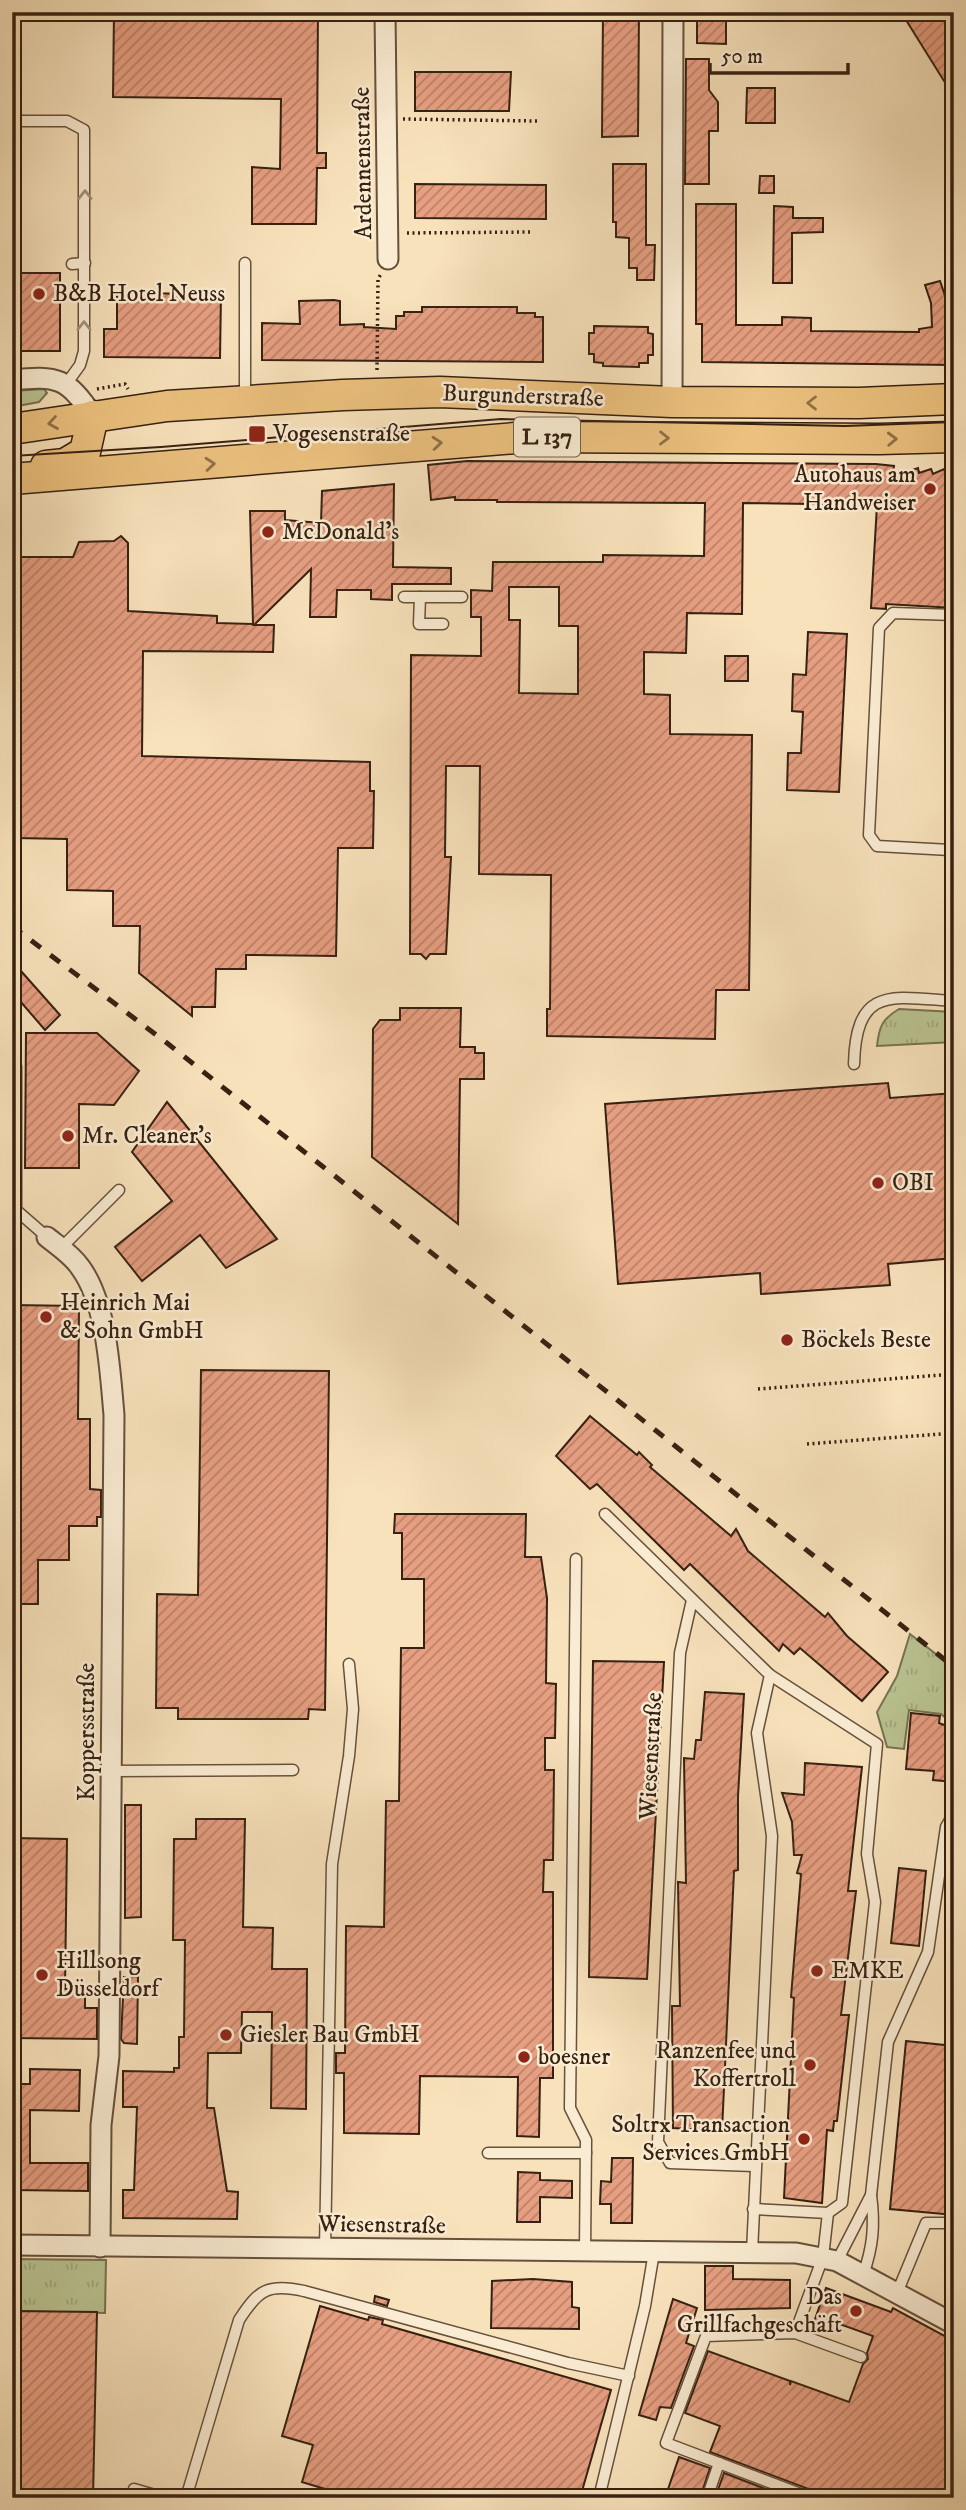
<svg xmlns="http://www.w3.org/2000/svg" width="966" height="2510" viewBox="0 0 966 2510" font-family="'IM FELL DW Pica',serif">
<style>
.grass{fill:url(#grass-tufts);stroke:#787252;stroke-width:2}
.building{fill:url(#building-hatch);stroke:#362112;stroke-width:2;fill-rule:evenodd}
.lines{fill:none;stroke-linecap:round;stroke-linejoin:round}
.service-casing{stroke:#66513c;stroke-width:13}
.minor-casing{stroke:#66513c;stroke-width:23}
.primary-casing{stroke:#362112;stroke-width:33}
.path{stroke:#362112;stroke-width:3.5;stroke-dasharray:2 3.5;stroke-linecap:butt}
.service{stroke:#faecd3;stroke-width:10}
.minor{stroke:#faecd3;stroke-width:19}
.primary{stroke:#ecc17e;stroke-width:30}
.tram{stroke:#362112;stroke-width:2}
.rail{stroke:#362112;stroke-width:5;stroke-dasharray:12 12;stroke-linecap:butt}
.oneway{stroke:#a2917c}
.oneway2{stroke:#917148}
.poi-dot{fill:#8f2418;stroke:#faecd3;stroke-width:2.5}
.labels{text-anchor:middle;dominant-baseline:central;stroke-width:5;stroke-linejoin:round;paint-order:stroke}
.shield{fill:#faecd3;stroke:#715e4c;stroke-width:2}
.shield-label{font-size:23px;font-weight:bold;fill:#362112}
.street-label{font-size:24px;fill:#362112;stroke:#faecd3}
.poi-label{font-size:24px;fill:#362112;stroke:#faecd3;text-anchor:start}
</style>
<defs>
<pattern id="grass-tufts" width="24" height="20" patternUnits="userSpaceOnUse" patternTransform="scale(1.75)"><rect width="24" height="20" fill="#bac492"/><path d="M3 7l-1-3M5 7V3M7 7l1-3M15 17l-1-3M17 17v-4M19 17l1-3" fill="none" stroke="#a0a87d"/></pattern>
<pattern id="building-hatch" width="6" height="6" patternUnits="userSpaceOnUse" patternTransform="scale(1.75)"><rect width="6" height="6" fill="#e79f82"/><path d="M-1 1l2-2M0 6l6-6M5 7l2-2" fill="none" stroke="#bc8169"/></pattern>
</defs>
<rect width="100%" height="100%" fill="#f8e2bc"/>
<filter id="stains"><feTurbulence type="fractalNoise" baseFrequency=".00286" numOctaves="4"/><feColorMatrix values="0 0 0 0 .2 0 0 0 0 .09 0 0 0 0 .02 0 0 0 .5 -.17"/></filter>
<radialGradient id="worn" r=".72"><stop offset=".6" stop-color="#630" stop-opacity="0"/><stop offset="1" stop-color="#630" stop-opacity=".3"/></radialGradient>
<!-- grass -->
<g class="grass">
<path d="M44,389L47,393L39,402L12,407V391Z"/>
<path d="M899,1009L954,1012V1042L877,1046C879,1027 882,1019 899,1009Z"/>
<path d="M910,1634L954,1668V1725L941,1714L909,1710L904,1749L887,1747L877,1712L897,1676Z"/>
<path d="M12,2259L106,2260L105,2313L12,2311Z"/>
</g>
<!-- building -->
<g class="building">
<path d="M114,12H318L317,153H326V168H317L316,224H252V167L280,169L281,99L113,97Z"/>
<path d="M603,12H639L638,136L602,137Z"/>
<path d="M697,12H726V44L697,43Z"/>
<path d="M901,12H954V75L944,81Z"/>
<path d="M686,59H709V90L718,102V131H709V184H685Z"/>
<path d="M415,72H511L509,111H415Z"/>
<path d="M747,88H775V123H746Z"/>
<path d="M613,164H646V245H655L654,280H637V268H629V238L616,237V222H613Z"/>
<path d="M760,176H774V193H759Z"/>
<path d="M415,184L546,185V219L415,218Z"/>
<path d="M696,204H736V325H782V317L811,318V331L919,332V329L932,327L931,303L925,285L940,281L952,316L954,365L702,362V324H696Z"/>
<path d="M774,206L793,207V218H823V232L792,233V283H773Z"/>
<path d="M18,273H60V351H12V314H18Z"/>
<path d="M117,293L221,294L220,358L104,357V329H117Z"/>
<path d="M334,300L340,301V325L364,324V327L396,329V316H404V312H422V307H517V313H535V317H543V362L262,360V323L300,324L299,301Z"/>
<path d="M594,326L648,327V333L653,334V355H648V363H639V367L603,366V363L594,362V354H589V333H594Z"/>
<path d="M467,461L876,464L894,466L892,477L918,468L919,473L931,469L933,474L944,469L946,475L954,472V608L886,604V609L871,608L877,505L743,503L742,614L687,613L686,653L644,652V694L670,695V734L752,735L749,990H716L715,1039L547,1036V1009H550L551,875L479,874L480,766H446L445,857H451L446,954H430L426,959L421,954H410L411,655L481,656V617H471V590L492,591L493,562H603V555L704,556L705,503L497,502V500H455V497L431,500L428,465ZM509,587H559V626H578V694L519,693L520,620H509Z"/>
<path d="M394,484L393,567L451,568V584H392V600L371,599V590H337L336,617H310L311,569L254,625H274L273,652L143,651L142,756L370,762V791H374L373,848H338L336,956L246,955V969H216L215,1007H192V1016L139,973L140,926H113V891L67,890V839L15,838V822H12V567H18L19,557H73L79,542L114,541L121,536L128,543V611L217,616V623L253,624L250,511H285V520L321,523L322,491Z"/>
<path d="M808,632L847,634L839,792L787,790L788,753H801L803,712L792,711L793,674L806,675Z"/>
<rect x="725" y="656" width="23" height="25"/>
<path d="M13,962L60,1015L45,1030L14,994Z"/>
<path d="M400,1008H461L460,1047H475V1053H484V1079H460L458,1224L372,1157L373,1029L380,1020H400Z"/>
<path d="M26,1033H97L139,1071L114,1105L79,1104V1168H25Z"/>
<path d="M888,1083L890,1098L954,1093V1258L888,1264L890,1285L761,1294L760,1273L618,1284L605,1104Z"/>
<path d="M167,1102L277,1239L226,1268L200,1235L142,1281L115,1247L172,1201L132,1152Z"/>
<path d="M12,1305L79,1306L78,1419H90V1489L101,1490V1517H97V1526H69V1560H38V1604H12Z"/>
<path d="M201,1370L329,1371L325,1710L309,1709L308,1719H178V1708H156L157,1594L198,1595Z"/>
<path d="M590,1416L637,1455L639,1452L652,1465L650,1467L731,1536L736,1529L748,1551L825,1617L828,1613L847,1636L884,1668L888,1672L862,1701L800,1648L794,1654L783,1644L779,1651L690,1564L684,1570L597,1484L590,1489L556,1456Z"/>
<path d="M395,1514H526L525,1557H541L547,1598L546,1683L556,1684L555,1738H545V1770H554L553,1860H544L543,1892H553V2078H540L539,2137L517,2136L518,2077L420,2076L419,2134L344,2133V2073H336V2053H345L346,1926L384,1927L386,1801H399L401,1648H424V1579H402V1533H394Z"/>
<path d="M593,1661L664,1662L647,1979L589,1977Z"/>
<path d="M705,1692L744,1694L738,1796V1870L734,1871L722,2131L673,2128L672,2006H680L678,1882L686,1883L684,1758L694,1759L696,1740H701Z"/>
<path d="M911,1713L940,1716L939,1723L952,1728L954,1782L933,1780L934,1771L906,1769Z"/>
<path d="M805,1763L862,1767L848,1891H856L841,2015H849L837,2121H834L833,2131L827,2130L822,2203L784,2198L794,1998L791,1997L801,1874L797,1873L802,1855H794L792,1822L782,1793L804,1795Z"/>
<path d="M125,1805H141V1917L125,1918Z"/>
<path d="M196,1819H245L243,1927L273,1928L272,1969H307L306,2109L271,2108L272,2012H242L241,2053H208L207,2108H214L227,2191L238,2192L237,2219L123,2218V2190H134L137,2107H123V2071L174,2072V2068H179V2037H184L185,1940H173L174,1839H196Z"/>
<path d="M12,1838L67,1839L65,1989H85V2008H97V2039L12,2038Z"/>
<path d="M899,1868L926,1871L919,1946L891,1943Z"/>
<path d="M124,1977H138L137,2044L124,2043L121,2039Z"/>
<path d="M906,2041L954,2046V2215L890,2209Z"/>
<path d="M30,2069L80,2070L79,2111L30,2110V2163H88V2191L12,2190V2084H30Z"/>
<path d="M612,2158H633L632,2223H611V2204H600L601,2181L611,2182Z"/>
<path d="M518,2172L540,2173V2180L572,2181V2198L540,2197V2222H517Z"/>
<path d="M705,2266H733V2279L790,2280V2308L705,2310Z"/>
<path d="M533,2279L572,2282V2307L579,2308V2329L491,2328L492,2281Z"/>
<path d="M826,2288L891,2312L893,2308L954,2341L947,2370L954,2373V2498H818L814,2491L710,2452L720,2426L685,2413L708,2351L790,2381V2385L791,2381L849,2402L863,2364L868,2359L867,2353L873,2336L837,2323L835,2330L814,2322Z"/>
<path d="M375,2296L389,2300L387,2306L374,2302Z"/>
<path d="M673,2299L697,2308L686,2343L694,2346L671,2408L660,2407L656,2420L639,2415Z"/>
<path d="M320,2306L368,2320L369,2317L383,2320L382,2324L611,2390L580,2498H334L335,2492L302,2482L313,2445L282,2436Z"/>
<path d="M12,2311L97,2312L93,2498H12Z"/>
<path d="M679,2457L710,2468L700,2498H665Z"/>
<path d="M724,2473L789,2498H715Z"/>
</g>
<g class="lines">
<!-- service casing -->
<g class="service-casing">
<g id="service">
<path d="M12,121H67L84,130V351L80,365L67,383"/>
<path d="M245,263V399"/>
<path d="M72,264L85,263"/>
<path d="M404,597H462"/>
<path d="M420,597L419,624H443"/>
<path d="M954,615L893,613L879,628L869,835L877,846L950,850L954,845"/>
<path d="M854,1064C856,985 892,997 954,1001"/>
<path d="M16,1067V1210L47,1237"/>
<path d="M61,1248L119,1190"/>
<path d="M605,1514L770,1675L757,1733L772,1836L752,2252"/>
<path d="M576,1559L570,2108L586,2140L585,2252"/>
<path d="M692,1600L680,1653L658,2142L670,2163L754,2166"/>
<path d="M111,1771L293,1770"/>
<path d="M488,2153H586"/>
<path d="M753,2209L828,2213L842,2203L875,1902L867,1854L877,1744L770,1675"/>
<path d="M325,2249L332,1864L349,1756L353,1709L349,1664"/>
<path d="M837,2261L871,2195L888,2042L928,1952L946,1827L954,1813"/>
<path d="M863,2275C873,2247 875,2225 871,2195"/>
<path d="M897,2293L926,2223H954"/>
<path d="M795,2333L823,2257L828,2213"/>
<path d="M134,2489L165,2498"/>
<path d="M186,2498L239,2320C258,2290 268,2283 304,2291L568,2363L629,2376"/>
<path d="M599,2498L645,2306L654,2252"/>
<path d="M707,2498L719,2463"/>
<path d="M811,2498L666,2443L706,2336L795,2333L861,2357"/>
</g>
</g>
<!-- minor casing -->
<g class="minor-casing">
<g id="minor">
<path d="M385,12L388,259"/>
<path d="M12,380C58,375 67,378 93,416"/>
<path d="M672,402L673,12"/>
<path d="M47,1237C58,1246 72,1255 80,1267C107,1303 110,1371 114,1415L109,2056L101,2125L100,2247"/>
<path d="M12,2245L796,2253L837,2261L954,2324"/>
</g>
</g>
<!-- primary casing -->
<g class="primary-casing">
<g id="primary">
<path d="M12,429L167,406L343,395L440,392L672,402L859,403L954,399"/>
<path d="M46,466L65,464L85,452L93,416"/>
<path d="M12,479L528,437L879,439L954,437"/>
</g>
</g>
<!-- path -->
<g class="path">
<path d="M403,119L537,121"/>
<path d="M407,233L531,232"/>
<path d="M377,370L378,279L381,274"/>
<path d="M97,389L125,384L128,389"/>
<path d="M758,1389L954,1374"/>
<path d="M807,1444L954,1433"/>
</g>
<!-- service -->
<use href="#service" class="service"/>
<!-- minor -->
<use href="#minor" class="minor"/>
<!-- primary -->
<use href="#primary" class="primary"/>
<!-- tram -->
<path class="tram" d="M12,456L161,447L501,419L845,426L954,422"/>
<!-- rail -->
<path class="rail" d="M12,926L167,1043L954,1667"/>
</g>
<!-- one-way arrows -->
<defs><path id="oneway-chevron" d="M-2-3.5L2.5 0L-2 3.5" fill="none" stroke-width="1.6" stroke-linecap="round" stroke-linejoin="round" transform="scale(1.75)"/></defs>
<g class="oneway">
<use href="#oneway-chevron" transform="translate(85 195) rotate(-90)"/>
<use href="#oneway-chevron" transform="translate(84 326) rotate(-90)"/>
</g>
<g class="oneway2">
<use href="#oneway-chevron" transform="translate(812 403) rotate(-180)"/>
<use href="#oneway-chevron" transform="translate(53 423) rotate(171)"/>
<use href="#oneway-chevron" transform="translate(664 438) rotate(1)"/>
<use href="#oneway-chevron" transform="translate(892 439) rotate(-2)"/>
<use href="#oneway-chevron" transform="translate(437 443) rotate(-5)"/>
<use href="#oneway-chevron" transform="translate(210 464) rotate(-5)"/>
</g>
<!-- markers -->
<g class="poi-dot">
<circle cx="39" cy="294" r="7"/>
<rect x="248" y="425" width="18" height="18" rx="3.5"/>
<circle cx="930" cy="489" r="7"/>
<circle cx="268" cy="532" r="7"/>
<circle cx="68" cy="1136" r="7"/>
<circle cx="878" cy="1183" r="7"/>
<circle cx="46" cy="1317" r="7"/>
<circle cx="787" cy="1340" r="7"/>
<circle cx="817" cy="1971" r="7"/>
<circle cx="42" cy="1975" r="7"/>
<circle cx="226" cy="2035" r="7"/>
<circle cx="524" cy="2057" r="7"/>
<circle cx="810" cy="2065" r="7"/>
<circle cx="804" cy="2139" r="7"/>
<circle cx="856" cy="2311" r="7"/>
</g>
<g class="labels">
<!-- shield labels -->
<rect class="shield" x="514" y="417.5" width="66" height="39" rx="5"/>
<g class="shield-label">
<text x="547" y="437">L 137</text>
</g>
<!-- street labels -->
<g class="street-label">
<text transform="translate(363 163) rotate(-91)">Ardennenstraße</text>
<text transform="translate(523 396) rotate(2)">Burgunderstraße</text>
<text transform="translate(87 1732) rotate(-90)">Koppersstraße</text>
<text transform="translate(651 1756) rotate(-87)">Wiesenstraße</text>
<text transform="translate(382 2225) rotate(1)">Wiesenstraße</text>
</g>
<!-- poi labels -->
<g class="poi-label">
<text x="53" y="294">B&amp;B Hotel Neuss</text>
<text x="273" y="434">Vogesenstraße</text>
<text x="916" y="475" text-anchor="end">Autohaus am<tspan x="916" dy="28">Handweiser</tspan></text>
<text x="282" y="532">McDonald's</text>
<text x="82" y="1136">Mr. Cleaner's</text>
<text x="892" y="1183">OBI</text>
<text x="60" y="1303">Heinrich Mai<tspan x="60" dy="28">&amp; Sohn GmbH</tspan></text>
<text x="801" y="1340">Böckels Beste</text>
<text x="56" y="1961">Hillsong<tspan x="56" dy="28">Düsseldorf</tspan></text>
<text x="831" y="1971">EMKE</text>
<text x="240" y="2035">Giesler Bau GmbH</text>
<text x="796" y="2051" text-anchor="end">Ranzenfee und<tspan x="796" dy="28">Koffertroll</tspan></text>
<text x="538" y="2057">boesner</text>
<text x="790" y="2125" text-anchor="end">Soltrx Transaction<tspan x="790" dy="28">Services GmbH</tspan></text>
<text x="842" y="2297" text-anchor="end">Das<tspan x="842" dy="28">Grillfachgeschäft</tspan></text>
</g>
</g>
<!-- margin -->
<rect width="966" height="2510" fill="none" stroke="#f8e2bc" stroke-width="42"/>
<rect x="14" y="14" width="938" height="2482" fill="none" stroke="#362112" stroke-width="3.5"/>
<rect x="21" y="21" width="924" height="2468" fill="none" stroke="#362112" stroke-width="2"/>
<!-- scale -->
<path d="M710 63v10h138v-10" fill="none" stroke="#362112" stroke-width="3.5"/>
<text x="721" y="63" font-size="21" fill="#362112" stroke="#faecd3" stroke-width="5" paint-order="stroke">50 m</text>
<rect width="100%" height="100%" filter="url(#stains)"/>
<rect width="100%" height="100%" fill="url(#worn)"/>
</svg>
